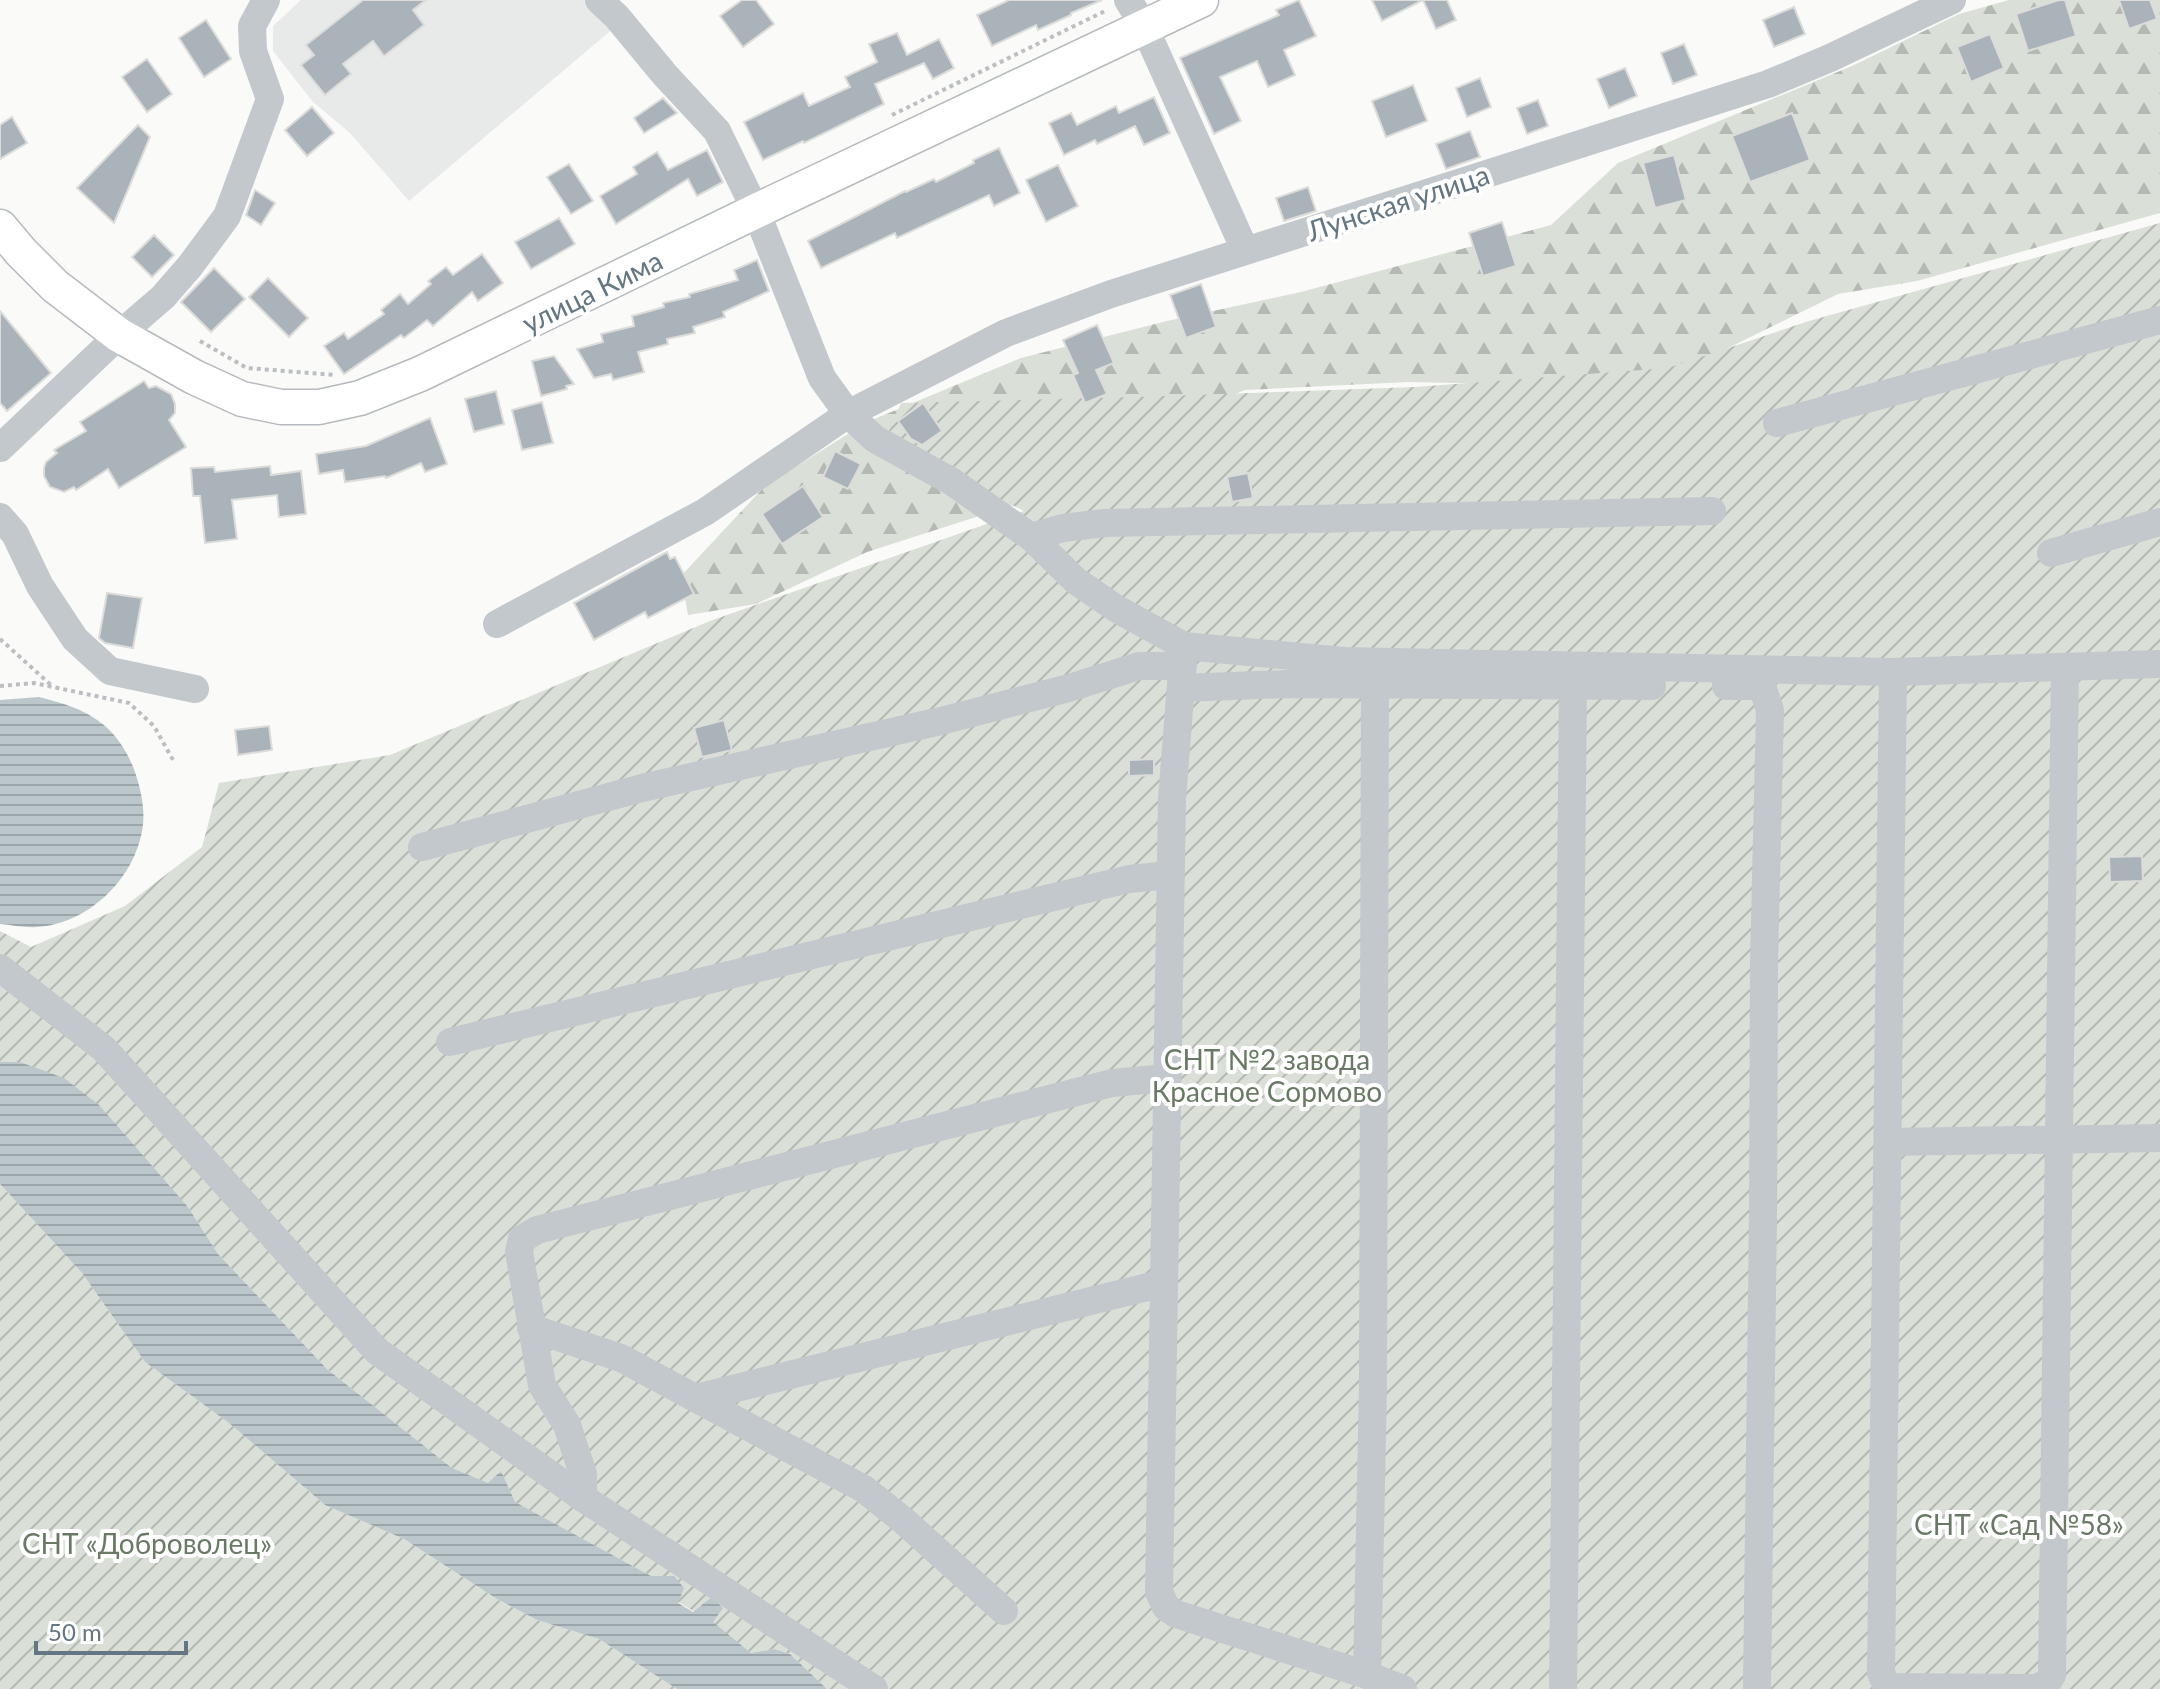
<svg xmlns="http://www.w3.org/2000/svg" width="2160" height="1689" viewBox="0 0 2160 1689" font-family="Lato,sans-serif">
<style>
.built{fill:#e8e9e9}
.forest{fill:url(#forest-firs)}
.garden{fill:url(#garden-furrows)}
.water{fill:url(#water-rules)}
.building{fill:#aab3b9;stroke:#dcdcda;stroke-width:2}
.lines{fill:none;stroke-linecap:round;stroke-linejoin:round}
.major-casing{stroke:#b5babe;stroke-width:37}
.path{stroke:#bbbfc2;stroke-width:4;stroke-dasharray:4 4;stroke-linecap:butt}
.minor{stroke:#c3c8cc;stroke-width:28}
.major{stroke:#fff;stroke-width:34}
.labels{text-anchor:middle;dominant-baseline:central;stroke-width:8;stroke-linejoin:round;paint-order:stroke}
.street-label{font-size:28px;fill:#657683;stroke:#fff}
.park-label{font-size:28px;fill:#687a64;stroke:#fff}
</style>
<defs>
<pattern id="forest-firs" width="22" height="20" patternUnits="userSpaceOnUse" patternTransform="scale(2)"><rect width="22" height="20" fill="#dadfd7"/><path d="M5 1l3.5 6h-7zM16 11l3.5 6h-7z" fill="#b4b9b4"/></pattern>
<pattern id="garden-furrows" width="10" height="10" patternUnits="userSpaceOnUse" patternTransform="scale(2)"><rect width="10" height="10" fill="#dadfd7"/><path d="M-1 1l2-2M0 10L10 0M9 11l2-2" fill="none" stroke="#b4b9b4"/></pattern>
<pattern id="water-rules" width="6" height="5" patternUnits="userSpaceOnUse" patternTransform="scale(2)"><rect width="6" height="5" fill="#bbc7cb"/><path d="M0 2.5h6" fill="none" stroke="#9ca6aa"/></pattern>
</defs>
<rect width="100%" height="100%" fill="#fafaf8"/>
<!-- built -->
<path class="built" d="M301,0H587L615,27L409,201L350,133L313,102L273,51V26Z"/>
<!-- forest -->
<path class="forest" d="M2009,0H2160V213L1917,281L1838,294L1671,376L1569,385L1407,382L1245,390L1105,446L1029,500L867,552L756,604L688,615L681,576L765,486L867,422L1021,358L1167,321L1301,292L1551,225L1618,163L1852,66L1959,14Z"/>
<!-- garden -->
<g class="garden">
<path d="M2160,223V1689H827L790,1654L775,1649L751,1653L712,1622L678,1602L674,1576H651L514,1502L501,1471L489,1484L452,1468L327,1369L218,1254L188,1207L20,1062H0V931L31,947L125,906L202,847L219,783L390,755L710,621L1024,511L884,443L901,403L1137,397L1415,387L1668,368L1809,321Z"/>
<path d="M0,1184L82,1273L145,1362L229,1423L325,1505L404,1539L497,1599L537,1620L599,1639L677,1689H0Z"/>
</g>
<!-- water -->
<g class="water">
<path d="M39,697C65,704 83,708 105,726C118,737 129,755 135,772C141,790 146,811 142,831C133,881 87,924 37,927C25,928 12,925 0,924V700Z"/>
<path d="M0,1062H20L64,1078L99,1105L188,1207L218,1254L327,1369L452,1468L488,1483L501,1471L515,1502L651,1576H674L684,1588L678,1603L693,1612L712,1597L723,1608L713,1622L751,1653L775,1649L790,1654L827,1689H677L599,1639L537,1620L497,1599L404,1539L325,1505L229,1423L145,1362L82,1273L0,1184Z"/>
</g>
<!-- building -->
<g class="building">
<path d="M363,0H426L413,10L424,25L384,56L373,41L343,64L351,74L325,95L301,65L314,55L306,45Z"/>
<path d="M742,0H756L774,24L743,47L720,16Z"/>
<path d="M1009,0H1102L1071,13V15L1038,30L1036,25L992,46L977,15Z"/>
<path d="M1299,0L1316,36L1284,50L1295,75L1268,87L1257,61L1220,77L1241,121L1214,134L1180,58L1279,15L1276,10Z"/>
<path d="M1372,0H1423L1382,21Z"/>
<path d="M1423,0H1447L1456,20L1436,29Z"/>
<path d="M2059,0H2065L2076,36L2028,51L2016,14Z"/>
<path d="M2119,0H2150L2157,19L2129,29Z"/>
<path d="M1794,7L1805,34L1774,47L1763,20Z"/>
<path d="M206,20L231,59L204,77L179,38Z"/>
<path d="M897,33L907,55L939,39L954,68L933,79L924,63L875,84L884,104L804,143L803,141L763,160L744,122L803,93L809,106L850,87L845,77L877,62L869,44Z"/>
<path d="M1990,34L2004,68L1971,82L1957,47Z"/>
<path d="M1684,44L1697,75L1673,84L1661,53Z"/>
<path d="M147,59L172,94L147,112L122,77Z"/>
<path d="M1625,68L1637,96L1609,108L1597,79Z"/>
<path d="M1480,78L1491,107L1467,117L1456,88Z"/>
<path d="M1413,85L1427,121L1386,137L1372,101Z"/>
<path d="M1154,97L1170,133L1144,145L1135,126L1097,144L1095,140L1064,155L1049,123L1071,113L1077,125L1116,106L1119,113Z"/>
<path d="M663,98L677,113L644,133L634,118Z"/>
<path d="M1538,100L1548,126L1527,134L1517,108Z"/>
<path d="M312,107L334,133L307,156L285,130Z"/>
<path d="M1792,113L1810,160L1750,182L1732,136Z"/>
<path d="M12,117L27,143L0,159V125Z"/>
<path d="M138,125L150,137L114,223L77,188Z"/>
<path d="M1470,131L1480,157L1446,169L1436,144Z"/>
<path d="M999,148L1020,193L994,206L989,195L897,238L895,233L821,268L808,241L905,191L906,192L934,179L936,182L974,163L973,160Z"/>
<path d="M707,150L723,182L697,196L688,179L616,224L600,196L637,174L633,167L657,152L668,170Z"/>
<path d="M1674,155L1686,200L1655,208L1643,163Z"/>
<path d="M569,164L593,201L571,214L547,177Z"/>
<path d="M1058,165L1078,206L1046,222L1026,180Z"/>
<path d="M1308,187L1316,211L1284,221L1276,198Z"/>
<path d="M255,190L275,203L261,225L246,215Z"/>
<path d="M559,218L575,244L531,269L515,242Z"/>
<path d="M1502,222L1516,266L1483,276L1469,233Z"/>
<path d="M154,235L174,255L152,277L132,257Z"/>
<path d="M482,254L503,283L478,301L472,292L433,326L427,320L404,338L401,335L344,374L324,346L344,333L348,339L384,314L381,310L400,294L408,304L431,284L428,281L446,267L453,275Z"/>
<path d="M757,260L769,291L723,312L725,317L693,327L695,333L667,339L668,344L638,352L644,372L613,380L611,374L594,378L577,349L603,342L601,334L634,326L632,316L664,307L663,303L690,297L689,294L738,280L734,270Z"/>
<path d="M214,268L245,299L211,332L181,302Z"/>
<path d="M268,278L308,318L289,337L249,297Z"/>
<path d="M1201,284L1216,327L1186,338L1170,295Z"/>
<path d="M0,311L51,373L7,411L0,403Z"/>
<path d="M1097,325L1114,363L1096,370L1107,394L1085,403L1073,375L1078,373L1063,340Z"/>
<path d="M554,356L574,384L566,386L567,389L541,396L532,361Z"/>
<path d="M144,381L149,388L156,386L171,394L175,404V413L169,420L186,447L119,488L108,469L76,490L74,487L64,492L50,487L44,476V468L46,462L57,453L54,450L86,431L80,422Z"/>
<path d="M496,391L504,424L474,432L465,399Z"/>
<path d="M542,402L553,443L522,450L512,410Z"/>
<path d="M923,403L942,431L922,445L911,439L898,421Z"/>
<path d="M430,418L447,464L425,472L421,463L386,478L385,476L345,482L343,470L319,474L316,454L366,446Z"/>
<path d="M835,451L861,464L848,489L823,477Z"/>
<path d="M270,466L271,475L301,471L306,514L279,517L277,495L232,500L237,539L205,543L200,496H193L191,468L214,467L215,472Z"/>
<path d="M1248,473L1253,498L1232,502L1227,477Z"/>
<path d="M803,486L823,517L782,544L762,514Z"/>
<path d="M667,552L670,559L675,557L694,594L648,618L645,612L594,640L574,603Z"/>
<path d="M107,593L142,598L133,648L105,643L99,638Z"/>
<path d="M724,720L732,750L702,757L694,728Z"/>
<path d="M269,726L272,750L238,755L235,730Z"/>
<path d="M1154,759V775L1129,776V760Z"/>
<path d="M2142,856L2143,881L2110,882L2109,857Z"/>
</g>
<g class="lines">
<!-- major casing -->
<g class="major-casing">
<path id="major" d="M0,227L21,252L55,286L119,335L194,377L242,399L281,407H319L360,398L420,374L756,211L1201,0"/>
</g>
<!-- path -->
<g class="path">
<path d="M892,115L1107,10"/>
<path d="M200,341L247,368L335,375"/>
<path d="M0,639L51,685"/>
<path d="M0,686L34,683L129,703L154,726L173,760"/>
</g>
<!-- minor -->
<g class="minor">
<path d="M599,0L617,17L665,75L717,131L756,211L822,378L848,414L875,439L951,481L1031,537L1076,581L1117,609L1184,646L1344,661L1893,672L2160,664"/>
<path d="M1128,0L1144,26L1245,250"/>
<path d="M1777,423L2160,320"/>
<path d="M0,448L119,335L163,297L190,266L227,216L270,99L253,51L252,26L266,0"/>
<path d="M0,517L15,534L40,586L75,639L110,671L195,689"/>
<path d="M1031,537L1063,528L1105,523L1712,511"/>
<path d="M2051,553L2160,522"/>
<path d="M497,624L705,512L848,414L1006,333L1111,294L1768,84L1830,58L1952,0"/>
<path d="M1184,646L1172,799L1159,1592L1166,1607L1176,1614L1367,1675L1403,1689"/>
<path d="M1893,672L1881,1673L1885,1682L1892,1687L2036,1688L2047,1683L2052,1675L2065,667"/>
<path d="M1726,686H1756L1763,689L1770,710L1764,964L1763,1215L1757,1689"/>
<path d="M1181,688L1288,684L1652,686"/>
<path d="M422,847L642,788L941,721L1069,688L1139,666H1183"/>
<path d="M0,968L104,1049L377,1351L583,1498L874,1689"/>
<path d="M450,1042L1129,879L1171,875"/>
<path d="M1888,1142L2160,1138"/>
<path d="M531,1328L621,1358L864,1489L904,1521L1004,1611"/>
<path d="M696,1398L1164,1283"/>
<path d="M583,1498V1474L567,1425L542,1385L519,1252L522,1239L537,1230L1112,1083L1167,1078"/>
<path d="M1367,1675L1373,1387L1375,685"/>
<path d="M1563,1689L1573,686"/>
</g>
<!-- major -->
<use href="#major" class="major"/>
</g>
<g class="labels">
<!-- street labels -->
<g class="street-label">
<text transform="translate(1398 202) rotate(-18)">Лунская улица</text>
<text transform="translate(592 291) rotate(-26)">улица Кима</text>
</g>
<!-- park labels -->
<g class="park-label">
<text x="1267" y="1059">СНТ №2 завода<tspan x="1267" dy="32">Красное Сормово</tspan></text>
<text x="2019" y="1524">СНТ «Сад №58»</text>
<text x="147" y="1543">СНТ «Доброволец»</text>
</g>
</g>
<!-- scale -->
<path d="M36 1641v12h150v-12" fill="none" stroke="#657683" stroke-width="4"/>
<text x="48" y="1641" font-size="24" fill="#657683" stroke="#ffffff" stroke-width="6" paint-order="stroke">50 m</text>
</svg>
